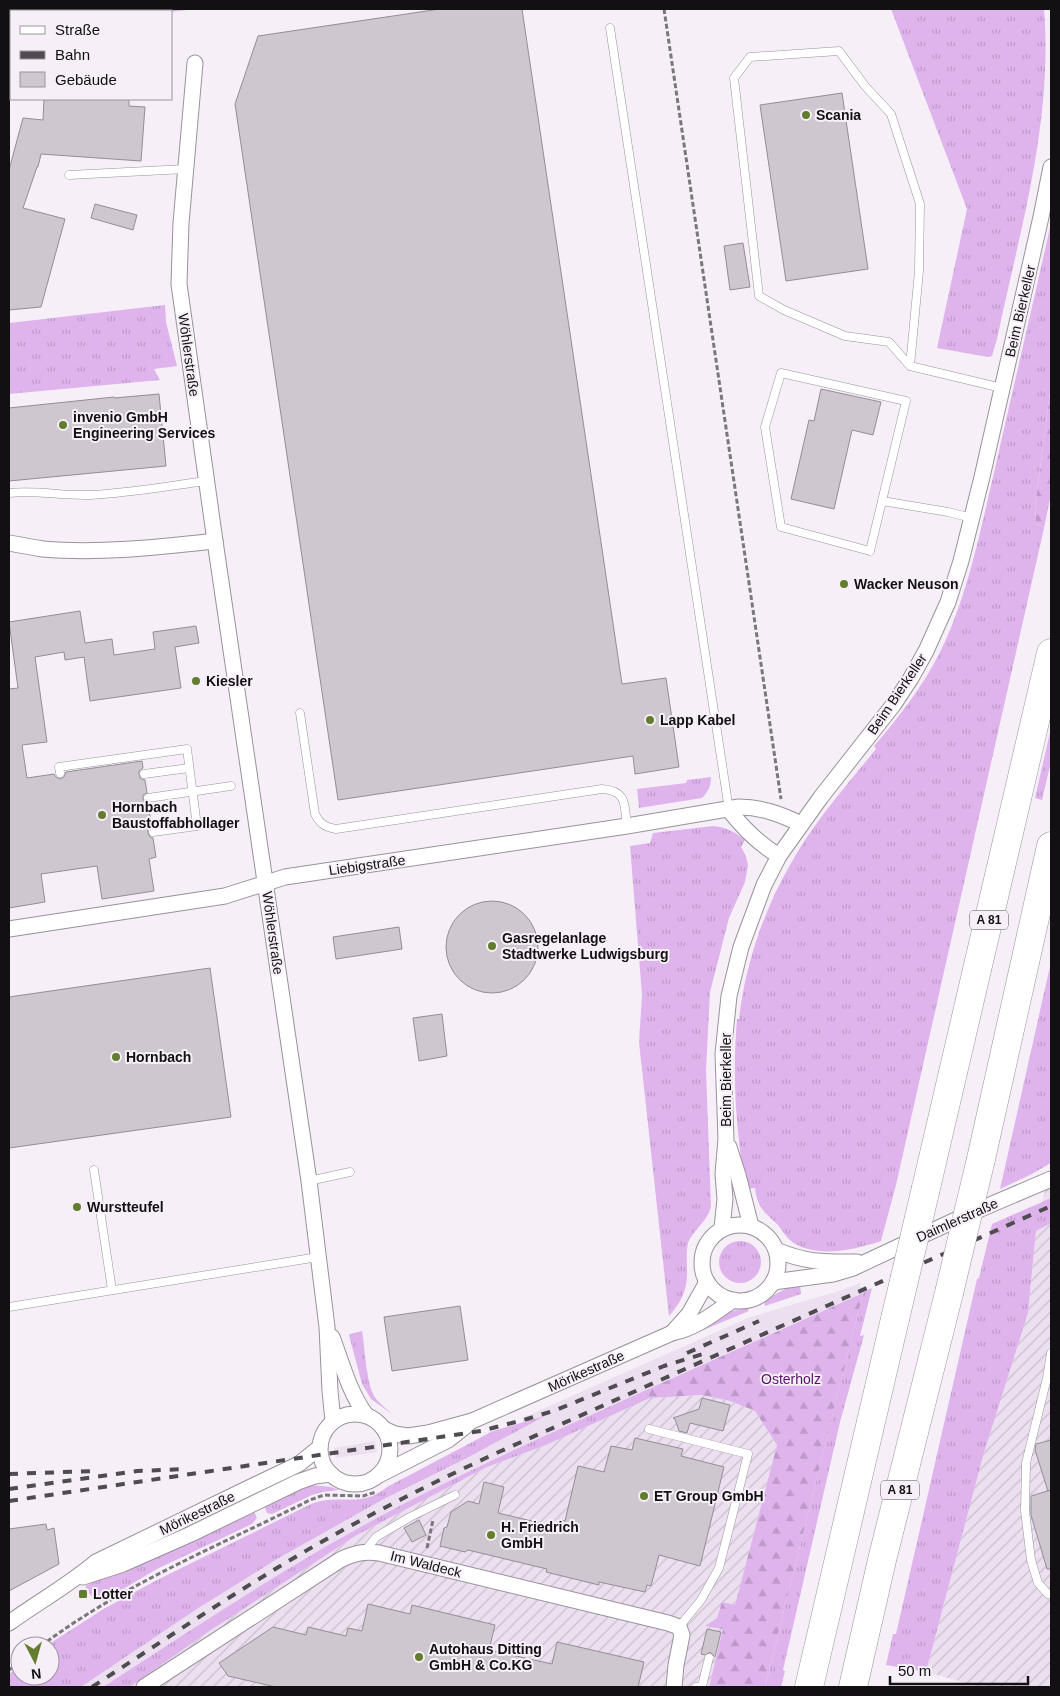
<svg xmlns="http://www.w3.org/2000/svg" width="1060" height="1696" viewBox="0 0 1060 1696" font-family="Helvetica,sans-serif">
<style>
.built{fill:#ece0f0}
.industrial{fill:url(#industrial-furrows)}
.grass{fill:url(#grass-tufts)}
.forest{fill:url(#forest-firs)}
.building{fill:#cec7d0;stroke:#948d96}
.lines{fill:none;stroke-linecap:round;stroke-linejoin:round}
.lane-casing{stroke:#98929a;stroke-width:9}
.street-casing{stroke:#98929a;stroke-width:17}
.highway-casing{stroke:#98929a;stroke-width:29}
.path{stroke:#7b767c;stroke-width:3;stroke-dasharray:5 2.5;stroke-linecap:butt}
.lane{stroke:#fff;stroke-width:8}
.street{stroke:#fff;stroke-width:15}
.highway{stroke:#fff;stroke-width:28}
.rail{stroke:#4f4c51;stroke-width:4;stroke-dasharray:9 9;stroke-linecap:butt}
.highway-bridge-casing{stroke:#98929a;stroke-width:29;stroke-linecap:butt}
.highway-bridge{stroke:#fff;stroke-width:28}
.poi-dot{fill:#647c2e;stroke:#f6eff8;stroke-width:2}
.labels{text-anchor:middle;dominant-baseline:central;stroke-width:4;stroke-linejoin:round;paint-order:stroke}
.shield{fill:#f6eff8;stroke:#565358;stroke-width:1}
.shield-label{font-size:12px;font-weight:bold;fill:#121013}
.poi-label{font-size:14px;font-weight:bold;fill:#121013;stroke:#f6eff8;text-anchor:start}
.street-label{font-size:14px;fill:#121013;stroke:#f6eff8}
.park-label{font-size:14px;fill:#58116b;stroke:#f6eff8}
</style>
<defs>
<pattern id="industrial-furrows" width="10" height="10" patternUnits="userSpaceOnUse" patternTransform="scale(1.25)"><rect width="10" height="10" fill="#ece0f0"/><path d="M-1 1l2-2M0 10L10 0M9 11l2-2" fill="none" stroke="#c9bfcd"/></pattern>
<pattern id="grass-tufts" width="24" height="20" patternUnits="userSpaceOnUse" patternTransform="scale(1.25)"><rect width="24" height="20" fill="#dfb4ed"/><path d="M3 7l-1-3M5 7V3M7 7l1-3M15 17l-1-3M17 17v-4M19 17l1-3" fill="none" stroke="#be9aca"/></pattern>
<pattern id="forest-firs" width="22" height="20" patternUnits="userSpaceOnUse" patternTransform="scale(1.25)"><rect width="22" height="20" fill="#dfb4ed"/><path d="M5 1l3.5 6h-7zM16 11l3.5 6h-7z" fill="#be9aca"/></pattern>
</defs>
<rect width="100%" height="100%" fill="#f6eff8"/>
<!-- built -->
<g class="built">
<path d="M860,1283L863,1293L676,1376L453,1479L347,1534L216,1614L103,1687H81L197,1609L277,1559L384,1499L465,1459L542,1417L523,1422L522,1418L750,1317L839,1291Z"/>
<path d="M375,1441L377,1452L336,1458L334,1453V1448Z"/>
</g>
<!-- industrial -->
<g class="industrial">
<path d="M1051,1169V1687H981L926,1672L983,1456L1028,1313L1036,1231L1042,1202Z"/>
<path d="M702,1395L730,1401L755,1411L777,1445L735,1605L706,1626L723,1629L709,1687H130L208,1632L357,1535L487,1467L546,1445L650,1398Z"/>
</g>
<!-- grass -->
<g class="grass">
<path d="M9,9H25L24,11H11V67L9,77Z"/>
<path d="M30,9H187V10L171,12L29,11Z"/>
<path d="M891,9H1044C1053,123 1020,229 997,339L992,356L988,357L937,348L967,209Z"/>
<path d="M1051,223V385L1035,507L1036,523L1044,528L896,1185L881,1241C854,1250 815,1259 791,1241C785,1236 782,1229 776,1223C763,1211 757,1206 755,1188L746,1189C736,1133 732,1077 737,1019H739C745,966 763,912 790,865C813,823 846,786 876,749L874,746C899,717 924,685 941,650C968,596 982,523 996,464C1014,384 1033,304 1051,223Z"/>
<path d="M165,305L166,322L177,366L154,369L160,380L9,394V323Z"/>
<path d="M1051,728V762L1042,800L1035,798Z"/>
<path d="M711,777C711,786 708,792 702,798L639,808L637,789L686,783L687,780Z"/>
<path d="M713,826C726,827 735,832 745,840L741,847L746,856L748,865L745,882L729,918L710,992L706,1070L711,1207C707,1222 693,1230 688,1243C686,1252 687,1261 687,1270C688,1289 681,1303 669,1316L639,1042L642,995L630,846L650,843L653,833Z"/>
<path d="M1051,962V1163L1030,1175L1000,1189Z"/>
<path d="M1051,1198V1223L1036,1231L1028,1313L983,1456L926,1672L886,1665L893,1634H896L977,1279L979,1278L992,1224Z"/>
<circle cx="740" cy="1262" r="21"/>
<path d="M800,1284L801,1294L765,1306L764,1302C776,1294 785,1287 800,1284Z"/>
<path d="M872,1288L860,1336L864,1335L840,1422L783,1670L785,1671L781,1687H765L863,1292Z"/>
<path d="M747,1308L749,1311L703,1330L728,1312Z"/>
<path d="M362,1331C365,1348 366,1378 373,1394C377,1402 386,1408 392,1414L371,1399L362,1384L349,1335L350,1334Z"/>
<path d="M646,1390L650,1398L546,1445L487,1467L357,1535L208,1632L130,1687H103C183,1635 263,1582 346,1535C443,1480 545,1436 646,1390Z"/>
<path d="M545,1416L465,1459L384,1499L277,1559L197,1609L81,1687H9V1674L20,1665V1676H50V1646H46L105,1608L159,1579L311,1504C341,1493 361,1509 387,1487L493,1431Z"/>
<path d="M311,1485L331,1487L339,1490L322,1492L312,1495L272,1514L267,1513L264,1505L278,1497Z"/>
<path d="M253,1509L257,1518L252,1524L157,1569L103,1601C93,1602 89,1593 85,1586Z"/>
</g>
<!-- forest -->
<g class="forest">
<path d="M1051,385V494L1044,528L1036,523L1035,507Z"/>
<path d="M863,1293L765,1687H709L723,1629L705,1626L717,1618L722,1602L735,1605L777,1445L755,1411L730,1401L702,1395L650,1398L646,1390Z"/>
</g>
<!-- building -->
<g class="building">
<path d="M440,9H522L622,684L666,678L679,767L635,774L633,756L338,800L235,104L258,36Z"/>
<path d="M842,93L868,269L786,281L760,105Z"/>
<path d="M44,99H129V106L145,107L141,161L41,154L38,167H37L23,208L65,219L41,307L9,310V170L23,118L43,120Z"/>
<path d="M95,204L137,215L133,230L91,218Z"/>
<path d="M743,243L750,287L730,290L724,246Z"/>
<path d="M821,389L881,402L873,435L852,430L834,509L791,499L809,420L814,421Z"/>
<path d="M159,394L166,466L9,481V408L114,397V398Z"/>
<path d="M80,611L85,643L112,639L114,655L155,649L153,632L196,626L199,643L175,647L181,688L90,701L84,657L65,660L64,652L35,657L47,742L22,745L27,778L54,774L56,777L60,779L64,777L66,772L142,761L143,768L139,771V775L141,779L145,780L147,793L143,795V799L145,803L148,804L152,827L148,829V833L150,837L153,838L156,857L149,859L154,891L102,899L97,866L41,874L45,902L9,908V689L18,688L9,622Z"/>
<circle cx="492" cy="947" r="46"/>
<path d="M399,927L402,949L336,959L333,937Z"/>
<path d="M210,968L231,1117L9,1148V997Z"/>
<path d="M442,1014L447,1056L419,1061L413,1018Z"/>
<path d="M460,1306L468,1360L392,1371L384,1317Z"/>
<path d="M702,1398L730,1405L723,1431L690,1423L687,1433L679,1431L675,1419L673,1418L699,1409Z"/>
<path d="M635,1438L683,1449L681,1456L724,1467L700,1566L659,1555L651,1586L647,1585L645,1592L599,1582V1585L546,1572L547,1569L468,1550L465,1552L440,1546L444,1528L447,1527L451,1512L468,1501L479,1504L484,1482L504,1487L498,1513L557,1527L559,1519L565,1521L578,1466L604,1472L611,1446L632,1450Z"/>
<path d="M1051,1440V1490L1048,1491L1035,1450L1036,1444Z"/>
<path d="M1051,1490V1569H1047L1031,1515V1496Z"/>
<path d="M419,1520L426,1535L412,1542L404,1528Z"/>
<path d="M46,1524L47,1530L54,1528L59,1564L9,1591V1529Z"/>
<path d="M368,1604L410,1614L412,1605L495,1625L489,1650L552,1664L557,1642L644,1662L638,1687H276L228,1676L219,1663L273,1627L306,1635L308,1627L346,1636L348,1628L362,1631Z"/>
<path d="M707,1629L721,1632L715,1657L710,1652L705,1655L701,1654Z"/>
</g>
<g class="lines">
<!-- lane casing -->
<g class="lane-casing">
<g id="lane">
<path d="M610,28L729,810"/>
<path d="M69,175L186,169"/>
<path d="M910,366L919,271L920,204L891,114L865,86L839,51L750,57L734,78L759,296L784,310L845,336L889,342L910,366L1002,388"/>
<path d="M781,373L906,401L870,551L781,527L765,427Z"/>
<path d="M9,493C36,490 63,496 90,495C129,493 168,486 206,481"/>
<path d="M882,501L948,512L972,518"/>
<path d="M300,713L315,814C320,824 325,827 336,829L602,789C628,791 624,805 627,826"/>
<path d="M60,773L59,767L187,749L197,826L153,832"/>
<path d="M144,774L189,768"/>
<path d="M148,798L231,786"/>
<path d="M94,1170L112,1290"/>
<path d="M309,1181L350,1172"/>
<path d="M9,1307L318,1257"/>
<path d="M1051,1353L1047,1378L1026,1463L1025,1511L1031,1560L1038,1583L1048,1594L1051,1595"/>
<path d="M649,1429L748,1454L719,1568L701,1600L679,1627"/>
<path d="M365,1551L376,1537L410,1517L455,1495"/>
<path d="M696,1687L702,1686L709,1658"/>
</g>
</g>
<!-- street casing -->
<g class="street-casing">
<g id="street">
<path d="M195,63L181,223L179,284L215,541L309,1181L327,1327L330,1391L333,1421"/>
<path d="M9,543C20,545 31,547 43,549C98,554 160,547 215,541"/>
<path d="M729,810C743,828 759,844 779,856"/>
<path d="M9,929L225,896L285,877L627,826L739,807C761,807 780,814 801,824"/>
<path d="M729,1147L738,1175L751,1226"/>
<circle cx="740" cy="1263" r="38"/>
<path d="M722,1228L725,1199L723,1174L726,1139L723,1054L729,996L741,947L764,885L779,856L821,797L894,704L911,678L926,651L948,602L961,561L982,477L1041,217L1051,167"/>
<path d="M776,1250C807,1263 825,1262 857,1262"/>
<path d="M773,1282L833,1274L853,1268L962,1217L1051,1179"/>
<path d="M672,1333L689,1314L707,1282"/>
<path d="M332,1337C342,1363 349,1392 366,1415"/>
<circle cx="355" cy="1449" r="35"/>
<path d="M384,1429L395,1434L408,1436L428,1433L472,1421L672,1333C696,1328 713,1314 733,1300"/>
<path d="M379,1475L448,1440L467,1425"/>
<path d="M83,1577L123,1564L191,1534L298,1482L315,1476L331,1474"/>
<path d="M9,1623C38,1602 69,1585 96,1562L255,1485L299,1464L320,1447"/>
<path d="M144,1687L340,1560C354,1553 364,1551 379,1553L668,1623L679,1627L682,1635L676,1665L674,1687"/>
</g>
</g>
<!-- highway casing -->
<g class="highway-casing">
<g id="highway">
<path d="M981,1159L1051,846"/>
<path d="M926,1188L1051,653"/>
<path d="M809,1687L895,1319"/>
<path d="M853,1687L882,1560L949,1293"/>
</g>
</g>
<!-- path -->
<g class="path">
<path d="M664,9L781,799"/>
<path d="M427,1548L433,1520"/>
<path d="M41,1646C123,1584 219,1546 310,1500L324,1495L363,1496L376,1492"/>
<path d="M9,1670L20,1662"/>
</g>
<!-- lane -->
<use href="#lane" class="lane"/>
<!-- street -->
<use href="#street" class="street"/>
<!-- highway -->
<use href="#highway" class="highway"/>
<!-- rail -->
<g class="rail">
<path d="M687,1353L759,1321"/>
<path d="M9,1474L95,1471"/>
<path d="M9,1489L137,1471L187,1469"/>
<path d="M9,1501L481,1431L527,1419L556,1410L664,1366L706,1353"/>
<path d="M92,1687C166,1639 239,1589 316,1545C376,1511 438,1480 501,1451L1051,1206"/>
</g>
<!-- highway-bridge casing -->
<g class="highway-bridge-casing">
<g id="highway-bridge">
<path d="M949,1293L981,1159"/>
<path d="M895,1319L926,1188"/>
</g>
</g>
<!-- highway-bridge -->
<use href="#highway-bridge" class="highway-bridge"/>
</g>
<!-- markers -->
<g class="poi-dot">
<circle cx="806" cy="115" r="5"/>
<circle cx="63" cy="425" r="5"/>
<circle cx="844" cy="584" r="5"/>
<circle cx="196" cy="681" r="5"/>
<circle cx="650" cy="720" r="5"/>
<circle cx="102" cy="815" r="5"/>
<circle cx="492" cy="946" r="5"/>
<circle cx="116" cy="1057" r="5"/>
<circle cx="77" cy="1207" r="5"/>
<circle cx="644" cy="1496" r="5"/>
<circle cx="491" cy="1535" r="5"/>
<rect x="78" y="1589" width="10" height="10" rx="2.5"/>
<circle cx="419" cy="1657" r="5"/>
</g>
<g class="labels">
<!-- shield labels -->
<g class="shield">
<rect x="970" y="910.5" width="38" height="19" rx="4"/>
<rect x="881" y="1480.5" width="38" height="19" rx="4"/>
</g>
<g class="shield-label">
<text x="989" y="920">A 81</text>
<text x="900" y="1490">A 81</text>
</g>
<!-- poi labels -->
<g class="poi-label">
<text x="816" y="115">Scania</text>
<text x="73" y="417">invenio GmbH<tspan x="73" dy="16">Engineering Services</tspan></text>
<text x="854" y="584">Wacker Neuson</text>
<text x="206" y="681">Kiesler</text>
<text x="660" y="720">Lapp Kabel</text>
<text x="112" y="807">Hornbach<tspan x="112" dy="16">Baustoffabhollager</tspan></text>
<text x="502" y="938">Gasregelanlage<tspan x="502" dy="16">Stadtwerke Ludwigsburg</tspan></text>
<text x="126" y="1057">Hornbach</text>
<text x="87" y="1207">Wurstteufel</text>
<text x="654" y="1496">ET Group GmbH</text>
<text x="501" y="1527">H. Friedrich<tspan x="501" dy="16">GmbH</tspan></text>
<text x="93" y="1594">Lotter</text>
<text x="429" y="1649">Autohaus Ditting<tspan x="429" dy="16">GmbH &amp; Co.KG</tspan></text>
</g>
<!-- street labels -->
<g class="street-label">
<text transform="translate(1020 311) rotate(-77)">Beim Bierkeller</text>
<text transform="translate(189 355) rotate(82)">Wöhlerstraße</text>
<text transform="translate(897 694) rotate(-56)">Beim Bierkeller</text>
<text transform="translate(367 865) rotate(-8)">Liebigstraße</text>
<text transform="translate(273 933) rotate(82)">Wöhlerstraße</text>
<text transform="translate(726 1080) rotate(-90)">Beim Bierkeller</text>
<text transform="translate(957 1220) rotate(-24)">Daimlerstraße</text>
<text transform="translate(586 1371) rotate(-24)">Mörikestraße</text>
<text transform="translate(197 1513) rotate(-26)">Mörikestraße</text>
<text transform="translate(426 1564) rotate(14)">Im Waldeck</text>
</g>
<!-- park labels -->
<g class="park-label">
<text x="791" y="1379">Osterholz</text>
</g>
</g>
<!-- border -->
<rect width="1060" height="1696" fill="none" stroke="#121013" stroke-width="20"/>
<!-- legend -->
<rect x="10" y="10" width="162" height="90" fill="#f6eff8" stroke="#9b969c"/>
<rect x="20" y="26" width="25" height="8" fill="#ffffff" stroke="#9b969c"/>
<text x="55" y="35" font-size="15" fill="#121013">Straße</text>
<rect x="20" y="51" width="25" height="8" fill="#4f4c51" stroke="#9b969c"/>
<text x="55" y="60" font-size="15" fill="#121013">Bahn</text>
<rect x="20" y="72" width="25" height="15" fill="#cec7d0" stroke="#9b969c"/>
<text x="55" y="85" font-size="15" fill="#121013">Gebäude</text>
<!-- north arrow -->
<g transform="translate(35 1661) rotate(174)"><circle r="24" fill="#f6eff8" stroke="#9b969c"/>
<path d="M0-4L9 19L0 12L-9 19Z" fill="#647c2e"/>
<text y="-8" font-size="14" font-weight="bold" text-anchor="middle" fill="#121013">N</text>
</g>
<!-- scale -->
<path d="M890 1676v8h138v-8" fill="none" stroke="#121013" stroke-width="2.5"/>
<text x="898" y="1676" font-size="15" fill="#121013" stroke="#f6eff8" stroke-width="4" paint-order="stroke">50 m</text>
</svg>
